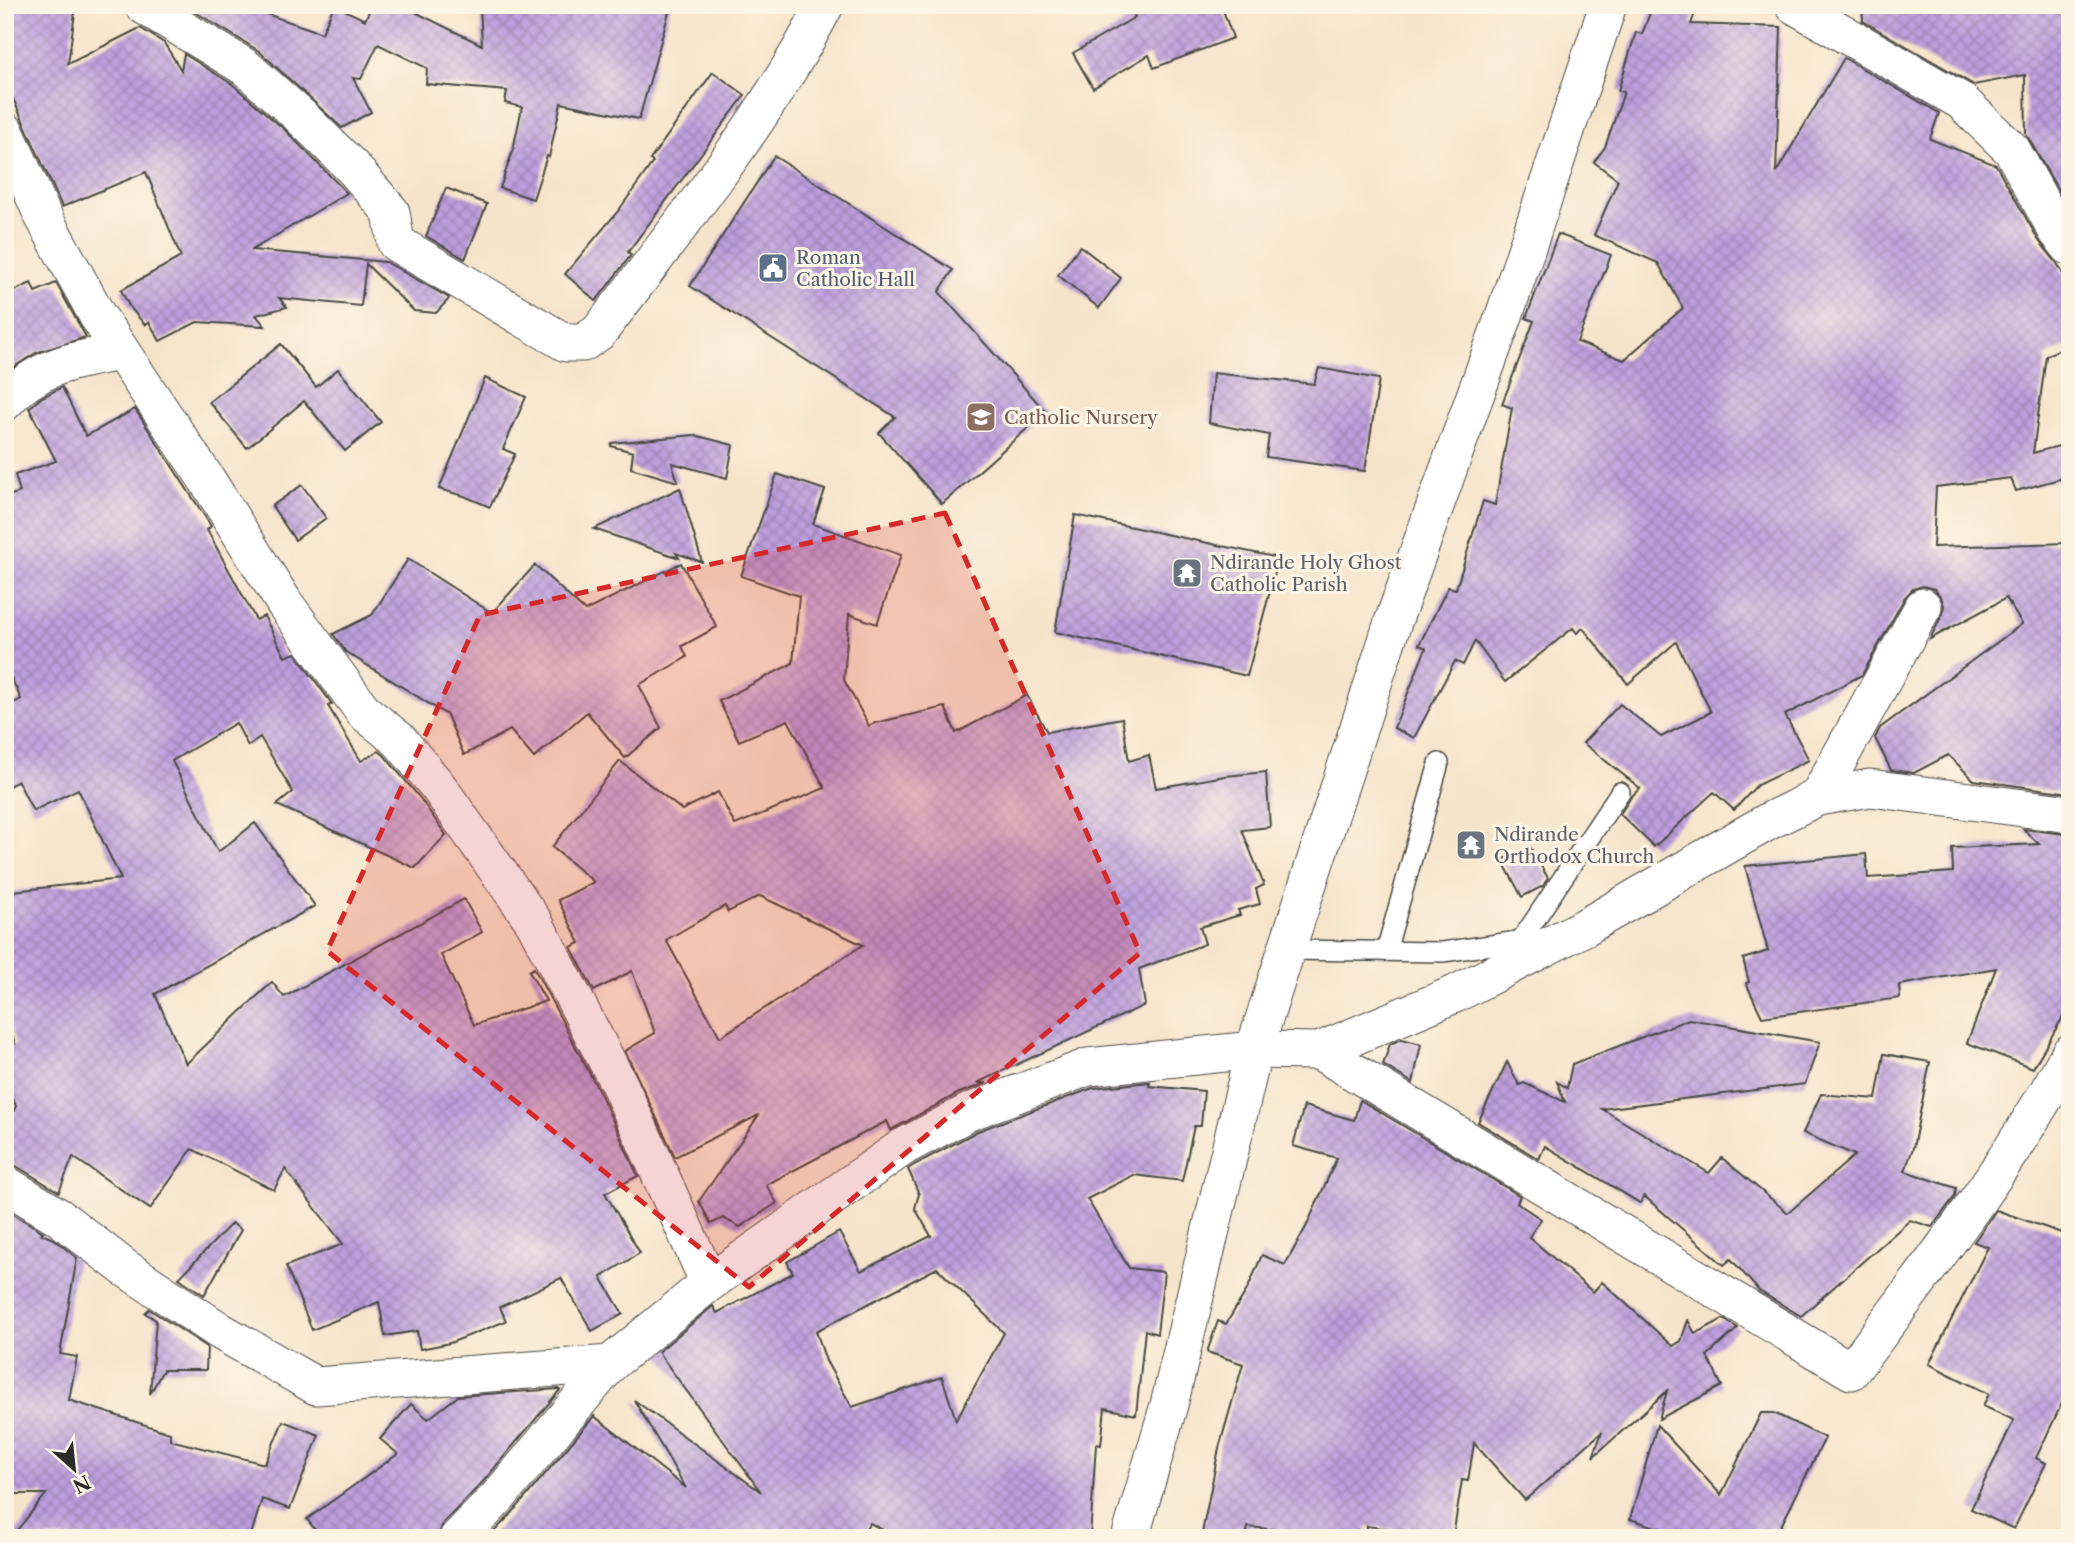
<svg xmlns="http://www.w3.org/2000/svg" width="2075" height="1543" viewBox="0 0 2075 1543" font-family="'Libre Caslon Text',serif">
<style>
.building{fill:url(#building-cross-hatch);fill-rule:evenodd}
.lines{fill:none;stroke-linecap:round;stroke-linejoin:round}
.service-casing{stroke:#494743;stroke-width:22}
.minor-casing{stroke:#494743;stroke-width:39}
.service{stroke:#fff;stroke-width:19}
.minor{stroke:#fff;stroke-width:37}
.marked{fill:#d62828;fill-opacity:0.2;stroke:#d62828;stroke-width:5;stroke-dasharray:14 9;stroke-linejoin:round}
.labels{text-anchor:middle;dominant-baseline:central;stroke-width:6;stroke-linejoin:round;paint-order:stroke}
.service-label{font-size:19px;fill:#4e5e75;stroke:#fcf5e5;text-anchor:start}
.education-label{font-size:19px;fill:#785e54;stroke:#fcf5e5;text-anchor:start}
.worship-label{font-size:19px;fill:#5b616d;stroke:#fcf5e5;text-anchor:start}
</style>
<defs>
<pattern id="building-cross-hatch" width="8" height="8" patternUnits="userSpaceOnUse" patternTransform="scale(1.75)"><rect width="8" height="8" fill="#bd9fde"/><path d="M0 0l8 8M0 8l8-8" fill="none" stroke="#9a82b4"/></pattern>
</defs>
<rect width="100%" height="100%" fill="#fcf5e5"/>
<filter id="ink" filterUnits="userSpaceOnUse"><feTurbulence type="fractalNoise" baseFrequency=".0143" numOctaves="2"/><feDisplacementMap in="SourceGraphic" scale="14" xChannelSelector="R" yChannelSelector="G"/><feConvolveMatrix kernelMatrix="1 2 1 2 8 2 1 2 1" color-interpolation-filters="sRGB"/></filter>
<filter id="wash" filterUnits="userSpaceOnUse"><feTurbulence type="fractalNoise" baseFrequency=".00686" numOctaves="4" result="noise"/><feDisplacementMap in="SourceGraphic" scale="28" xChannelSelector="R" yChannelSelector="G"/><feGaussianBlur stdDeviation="1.57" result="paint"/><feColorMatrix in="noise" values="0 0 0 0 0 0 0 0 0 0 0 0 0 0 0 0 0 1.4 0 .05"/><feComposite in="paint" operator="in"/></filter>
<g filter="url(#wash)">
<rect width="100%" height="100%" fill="#f6e4ca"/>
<g id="blocks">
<!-- building -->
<g class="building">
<path d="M5,5H76L68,64L140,28L164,43L181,70L184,54L232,84L285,130L347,193L252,250L386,262L449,298L448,300L436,313L414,311L366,264L361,306L279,298L287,307L256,315L265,326L197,322L160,341L149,322L145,325L129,306L121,290L181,257L146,172L62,207L5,81Z"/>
<path d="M193,5H240L322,33L334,5L365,20L372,5H401L482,45L480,5H671L639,119L561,103L549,157L547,156L533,199L500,188L513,150L522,107L505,103L507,91L426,84L427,68L378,44L361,79L353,78L371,112L342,128L259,51L192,10Z"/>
<path d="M1130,5H1221L1233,38L1154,68L1149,55L1093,88L1073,53L1135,17Z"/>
<path d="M1653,5H1698L1691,24L1781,27L1776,173L1844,58L1939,113L1930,139L1996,165L2039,241L2057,263L2070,286V344L2046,356L2033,453L2070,443V476L2016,491L2011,478L1936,487L1933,547L2070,543V793L1974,780L1948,755L1914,773L1891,770L1875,738L1880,728L2022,624L2006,598L1930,639L1941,617L1944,606L1941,597L1934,589L1923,586L1913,589L1905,597L1862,675L1785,715L1809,760L1757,785L1734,810L1714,792L1654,847L1620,814L1631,797L1640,788L1583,743L1620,704L1661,737L1711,712L1676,642L1628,684L1583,628L1577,633L1573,628L1505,682L1475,641L1463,665L1455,661L1414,738L1394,728L1426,648L1419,645L1448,587L1456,589L1483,501L1495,505L1512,408L1502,404L1534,321L1526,318L1558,234L1611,255L1577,342L1624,360L1683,308L1658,263L1594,235L1618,180L1594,162L1605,147L1624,92L1618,91L1636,32L1642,34Z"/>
<path d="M1862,5H2070V211L2026,134L2025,75L1974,85L1863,21Z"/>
<path d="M713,72L745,95L628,252L631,255L596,301L565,274L619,210L653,162L650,160Z"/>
<path d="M774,156L953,270L939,292L1046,412L942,504L879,433L895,417L690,286Z"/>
<path d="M446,188L487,204L465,259L426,236Z"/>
<path d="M1080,246L1121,278L1099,308L1058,275Z"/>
<path d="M31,283L35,292L56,283L86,337L36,353L9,370L5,362V295Z"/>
<path d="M281,344L316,387L338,369L381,422L345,451L304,401L247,448L209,402Z"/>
<path d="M1319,368L1379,379L1365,471L1266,457L1269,435L1209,423L1213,373L1314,384Z"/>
<path d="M485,378L526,397L503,449L515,454L490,507L464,496L439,489Z"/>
<path d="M62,387L86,436L135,409L211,526L207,530L256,620L264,616L285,657L295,653L332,704L328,706L361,761L379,751L384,755L420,798L446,835L415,868L277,805L293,792L260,737L248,746L236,723L172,761L218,852L255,823L315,906L155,994L186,1064L272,982L284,997L464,899L482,932L441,955L474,1025L546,1001L529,971L534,968L601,1095L638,1176L605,1193L640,1253L601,1277L623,1314L592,1331L561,1278L500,1307L506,1321L450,1343L420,1349L417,1331L385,1336L379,1302L312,1330L286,1266L343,1244L285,1169L274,1190L192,1149L150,1209L73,1157L59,1192L16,1166L5,1163V1129L16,1106L5,1081V1048L15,1044L5,1009V892L121,879L78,789L33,811L18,781L5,788V708L21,699L5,664V497L20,492L15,475L56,461L29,408L42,397Z"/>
<path d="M694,435L733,445L727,478L672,463L678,482L631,468L633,452L611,446L612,443Z"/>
<path d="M777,474L825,490L813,524L901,555L877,624L849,614L844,680L869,726L875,723L945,707L956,733L1027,695L1047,732L1122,718L1129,761L1149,755L1156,788L1225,776L1266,772L1270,827L1242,830L1264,885L1256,889L1260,904L1238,910L1240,915L1200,927L1205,944L1139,969L1145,1005L977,1083H987L959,1093L891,1130L887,1121L766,1185L777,1203L740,1227L723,1218L711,1224L699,1201L759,1115L675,1157L625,1051L655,1033L632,971L594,991L571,947L580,943L558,900L594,882L552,847L620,761L682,810L718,792L735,825L825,788L788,720L739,741L719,701L793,663L799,596L741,576ZM760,896L863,945L720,1037L666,940L725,906L728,912Z"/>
<path d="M302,485L326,518L295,540L272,506Z"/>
<path d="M680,488L702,562L676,553L679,558L594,529Z"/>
<path d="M1075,515L1279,558L1247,676L1055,632Z"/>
<path d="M408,559L492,613L535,565L585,611L681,563L717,627L682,646L687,657L639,685L661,728L625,758L587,712L534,758L510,730L464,755L447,715L346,652L333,634L372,615Z"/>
<path d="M2023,829L2065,834V921L2070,923V1005L2033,1068L1967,1043L1996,968L1899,985L1900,998L1762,1017L1746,983L1749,982L1743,959L1768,951L1745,866L1866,854L1868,878L1953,872L1952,848L2039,844Z"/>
<path d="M1530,847L1548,878L1543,886L1522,897L1502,860Z"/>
<path d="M1689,1019L1820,1042L1805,1084L1602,1109L1709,1173L1722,1158L1788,1213L1855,1155L1803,1133L1821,1094L1876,1099L1884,1054L1930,1062L1913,1148L1905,1171L1956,1188L1955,1196L1932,1227L1910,1220L1801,1316L1759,1291L1731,1259L1724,1265L1644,1196L1640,1203L1545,1146L1539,1159L1478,1122L1507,1062L1519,1085L1524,1083L1565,1102L1557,1082L1567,1088L1572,1064Z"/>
<path d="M1402,1039L1421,1044L1413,1083L1383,1065L1390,1044Z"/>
<path d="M1150,1082L1149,1086L1204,1091L1201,1126H1194L1182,1181L1134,1175L1087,1199L1129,1268L1164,1272L1157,1334L1145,1330L1136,1415L1105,1408L1101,1445L1096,1444L1090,1538H898L870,1523L860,1538H488L513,1512L594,1416L686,1488L634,1400L761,1492L658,1352L713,1306L717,1313L793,1273L787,1262L839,1232L861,1271L931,1236L915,1208L919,1194L908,1169L914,1165L978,1131L1093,1088ZM937,1268L1004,1333L956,1420L942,1377L852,1407L826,1361L816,1331Z"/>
<path d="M1360,1100L1520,1196L1517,1203L1541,1219L1529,1237L1593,1292L1602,1282L1673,1346L1681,1341L1688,1320L1695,1334L1723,1319L1738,1328L1707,1356L1722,1386L1659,1419L1667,1391L1593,1457L1602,1432L1525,1500L1474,1443L1468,1481L1462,1480L1453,1537L1367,1526L1366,1538L1248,1527L1246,1538H1201L1219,1448L1243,1364L1207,1352L1218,1321L1226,1324L1248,1288L1262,1255L1285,1265L1306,1227L1337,1158L1293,1146L1304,1106L1354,1120Z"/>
<path d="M5,1209L43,1232L41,1234L54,1239L77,1258L60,1354L77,1357L69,1400L170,1433V1440L265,1464L283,1421L319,1435L290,1509L262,1499L250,1538H11L46,1494H5Z"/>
<path d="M1996,1210L2070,1236V1386L2036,1458L2046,1463L2014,1529L1971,1509L2014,1420L1983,1406L1989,1394L1929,1364L1988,1247L1974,1242Z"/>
<path d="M232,1223L241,1230L204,1295L179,1278Z"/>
<path d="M149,1309L207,1347L206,1370H163L150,1394L156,1320L145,1313Z"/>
<path d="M559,1389L560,1390L481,1484L443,1523L438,1538H321L307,1519L398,1454L380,1439L411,1404L428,1419L458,1396Z"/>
<path d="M1761,1413H1774L1825,1438L1775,1538H1690L1630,1519L1657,1425L1721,1495Z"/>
</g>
</g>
</g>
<g filter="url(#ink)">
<use href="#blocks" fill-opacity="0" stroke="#494743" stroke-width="2"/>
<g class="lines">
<!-- service casing -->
<g class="service-casing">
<g id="service">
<path d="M1286,950L1443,952L1518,941L1524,936L1620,792"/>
<path d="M1386,951L1439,763"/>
</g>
</g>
<!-- minor casing -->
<g class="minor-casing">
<g id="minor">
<path d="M143,5L245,67L299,115L353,168L391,212L396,243L566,343H583L599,332C677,229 766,120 825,5"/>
<path d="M1794,5L1961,101L2012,150L2057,231L2070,247"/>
<path d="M5,131L43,216L97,315L207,480L285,604L364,712L399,740L437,785L534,922L620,1086L709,1283"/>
<path d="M5,402C38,365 75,360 121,352"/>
<path d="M1818,797L1923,607"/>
<path d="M1319,1051L1851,1371C1929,1268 2008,1166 2070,1053"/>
<path d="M5,1184L59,1217L125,1268L220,1331L316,1386L610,1364"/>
<path d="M458,1538L497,1498L610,1364L709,1283L903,1147L969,1112L1088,1067L1254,1050L1319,1051L1455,994L1585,927L1769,821L1818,797L1870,788L2070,814"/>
<path d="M1130,1538L1169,1405L1254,1050L1393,622L1504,316L1608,5"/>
</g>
</g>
<!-- service -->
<use href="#service" class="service"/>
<!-- minor -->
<use href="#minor" class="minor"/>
</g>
</g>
<!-- marked area -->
<path class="marked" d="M945,513L1140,953L749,1287L327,951L480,615Z"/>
<!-- icons -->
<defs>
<g id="civic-square" transform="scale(1.575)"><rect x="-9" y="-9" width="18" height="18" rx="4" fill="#5c6f8a" stroke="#fcf5e5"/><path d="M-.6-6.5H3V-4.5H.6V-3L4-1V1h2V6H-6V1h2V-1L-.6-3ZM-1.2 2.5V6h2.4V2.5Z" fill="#fff"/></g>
<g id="school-square" transform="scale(1.575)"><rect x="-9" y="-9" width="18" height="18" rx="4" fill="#8d6e63" stroke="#fcf5e5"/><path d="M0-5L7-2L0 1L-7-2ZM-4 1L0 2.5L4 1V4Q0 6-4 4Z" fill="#fff"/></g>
<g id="temple-square" transform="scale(1.575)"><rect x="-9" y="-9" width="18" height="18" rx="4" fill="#6b7280" stroke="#fcf5e5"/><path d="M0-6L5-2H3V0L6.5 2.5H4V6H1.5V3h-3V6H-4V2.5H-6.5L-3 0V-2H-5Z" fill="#fff"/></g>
</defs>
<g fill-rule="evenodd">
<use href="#civic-square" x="773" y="268"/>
<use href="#school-square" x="981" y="417"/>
<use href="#temple-square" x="1187" y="573"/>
<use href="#temple-square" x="1471" y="845"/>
</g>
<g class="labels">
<!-- service labels -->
<g class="service-label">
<text x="796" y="257">Roman<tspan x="796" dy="22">Catholic Hall</tspan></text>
</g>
<!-- education labels -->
<g class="education-label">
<text x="1004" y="417">Catholic Nursery</text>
</g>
<!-- worship labels -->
<g class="worship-label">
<text x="1210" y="562">Ndirande Holy Ghost<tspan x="1210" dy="22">Catholic Parish</tspan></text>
<text x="1494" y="834">Ndirande<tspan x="1494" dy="22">Orthodox Church</tspan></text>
</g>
</g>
<!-- margin -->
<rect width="2075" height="1543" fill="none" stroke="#fcf5e5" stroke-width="28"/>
<!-- north arrow -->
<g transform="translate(74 1469) rotate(153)" stroke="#fcf5e5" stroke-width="5" paint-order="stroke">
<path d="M0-5L12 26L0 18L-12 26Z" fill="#2b2b2b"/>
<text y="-10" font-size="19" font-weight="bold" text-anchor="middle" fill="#2b2b2b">N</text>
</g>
</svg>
